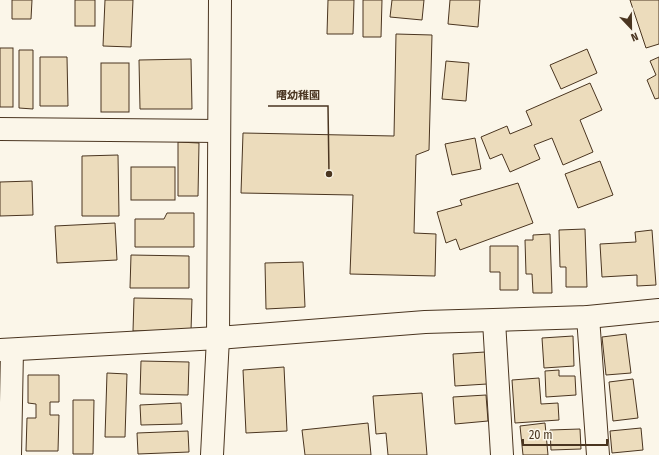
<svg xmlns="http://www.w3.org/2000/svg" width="659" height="455" viewBox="0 0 659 455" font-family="'Fira Sans Condensed','Noto Sans JP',sans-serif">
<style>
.building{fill:#ecdcbc;stroke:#4a3520}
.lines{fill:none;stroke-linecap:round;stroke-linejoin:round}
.street-casing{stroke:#4a3520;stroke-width:24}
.street{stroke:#fbf6e9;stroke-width:22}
.leader{fill:none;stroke:#4a3520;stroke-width:1.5}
.callout-dot{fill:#4a3520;stroke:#fbf6e9;stroke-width:1.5}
.callout-label{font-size:11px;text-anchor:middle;font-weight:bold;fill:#4a3520;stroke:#fbf6e9;stroke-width:3;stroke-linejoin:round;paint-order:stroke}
</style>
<rect width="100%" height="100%" fill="#fbf6e9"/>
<!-- building -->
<g class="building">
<path d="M12,0H32L31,19H12Z"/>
<rect x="75" y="0" width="20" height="26"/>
<path d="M105,0H133L131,47L103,46Z"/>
<path d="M328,0H354L353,34H327Z"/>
<path d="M363,0H382L381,37H363Z"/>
<path d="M392,0H424L422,20L390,17Z"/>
<path d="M450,0H480L478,27L448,24Z"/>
<path d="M630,0H659V44L646,48Z"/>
<path d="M396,34L432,35L429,150L416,155L414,233L436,234L435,276L350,274L353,195L241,193L243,133L394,136Z"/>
<rect x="0" y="48" width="13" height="59"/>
<path d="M587,49L597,73L561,89L550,65Z"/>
<path d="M19,50H33V109L19,108Z"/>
<path d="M40,57H67L68,106H40Z"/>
<path d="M659,57V98L655,99L647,80L656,75L650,61Z"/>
<path d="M191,59L192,109H140L139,60Z"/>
<path d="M446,61L469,63L466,101L442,99Z"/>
<rect x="101" y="63" width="28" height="49"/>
<path d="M590,83L602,110L580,120L593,152L563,165L552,138L534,145L540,159L510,172L502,154L490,159L481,137L507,126L510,134L532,125L526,111Z"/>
<path d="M475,138L481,169L452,175L445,144Z"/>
<path d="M178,142L199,143L198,196H178Z"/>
<path d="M118,155L119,216H82V156Z"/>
<path d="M600,161L613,195L578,208L565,174Z"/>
<rect x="131" y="167" width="44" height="33"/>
<path d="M32,181L33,215L0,216V182Z"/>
<path d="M518,183L533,223L460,250L456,239L446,243L437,212L462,205L460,200Z"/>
<path d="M167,213H194V247H135V219H164Z"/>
<path d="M115,223L117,260L57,263L55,226Z"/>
<path d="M585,229L587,287H566V267H560L559,230Z"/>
<path d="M652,230L656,285L637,286V275L602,277L600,244L636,242L635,232Z"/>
<path d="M550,234L552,293H533L532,274H526L525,240H533V235Z"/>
<path d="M490,246H518V290H500V272H490Z"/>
<path d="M131,255L189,256V288H130Z"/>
<path d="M303,262L305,307L266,309L265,263Z"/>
<path d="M134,298L192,299L191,331H133Z"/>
<path d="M626,334L631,373L606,375L602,337Z"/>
<path d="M573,336L574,366L544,368L542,338Z"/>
<path d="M485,352L487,384L455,386L453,354Z"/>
<path d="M141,361L189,362L188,395L140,394Z"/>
<path d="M284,367L287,431L246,433L243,370Z"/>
<path d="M559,370V376H575L576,395L546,397L545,371Z"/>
<path d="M107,373L127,374L125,437H105Z"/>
<path d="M28,375H59V402H50V415H59L58,451H26L27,418H36V404L28,403Z"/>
<path d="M539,378L541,404L558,403L559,420L515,423L512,380Z"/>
<path d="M633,379L638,418L613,421L609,382Z"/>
<path d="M422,393L427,455H388L386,433L376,434L373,396Z"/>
<path d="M486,395L488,421L455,424L453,397Z"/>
<path d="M73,400H94L93,454H73Z"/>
<path d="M181,403L182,424L141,425L140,405Z"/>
<path d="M368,423L371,455H305L302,430Z"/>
<path d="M545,423L548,455H523L520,426Z"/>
<path d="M641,428L643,450L612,453L610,431Z"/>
<path d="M580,429L581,449L551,450L550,430Z"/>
<path d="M188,431L189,452L138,454L137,433Z"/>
</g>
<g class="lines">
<!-- street casing -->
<g class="street-casing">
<g id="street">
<path d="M0,129L219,131"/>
<path d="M588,317L598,455"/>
<path d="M494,321L502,455"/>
<path d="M0,350L218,338L425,322L588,317L659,310"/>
<path d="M10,455L12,350"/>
<path d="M212,455L218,338L220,0"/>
</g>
</g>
<!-- street -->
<use href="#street" class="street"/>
</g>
<!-- callouts -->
<path class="leader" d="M329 174L328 106H268"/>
<circle class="callout-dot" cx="329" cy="174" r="4"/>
<g class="callout-label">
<text x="298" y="99">曙幼稚園</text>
</g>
<!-- north arrow -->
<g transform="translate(631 28) rotate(158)" stroke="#fbf6e9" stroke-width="3" paint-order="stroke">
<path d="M0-3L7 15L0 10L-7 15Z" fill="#4a3520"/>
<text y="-6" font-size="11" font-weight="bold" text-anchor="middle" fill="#4a3520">N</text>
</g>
<!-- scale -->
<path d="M523 439v6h84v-6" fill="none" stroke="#4a3520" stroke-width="2"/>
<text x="529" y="439" font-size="12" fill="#4a3520" stroke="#fbf6e9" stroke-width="3" paint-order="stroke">20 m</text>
</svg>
